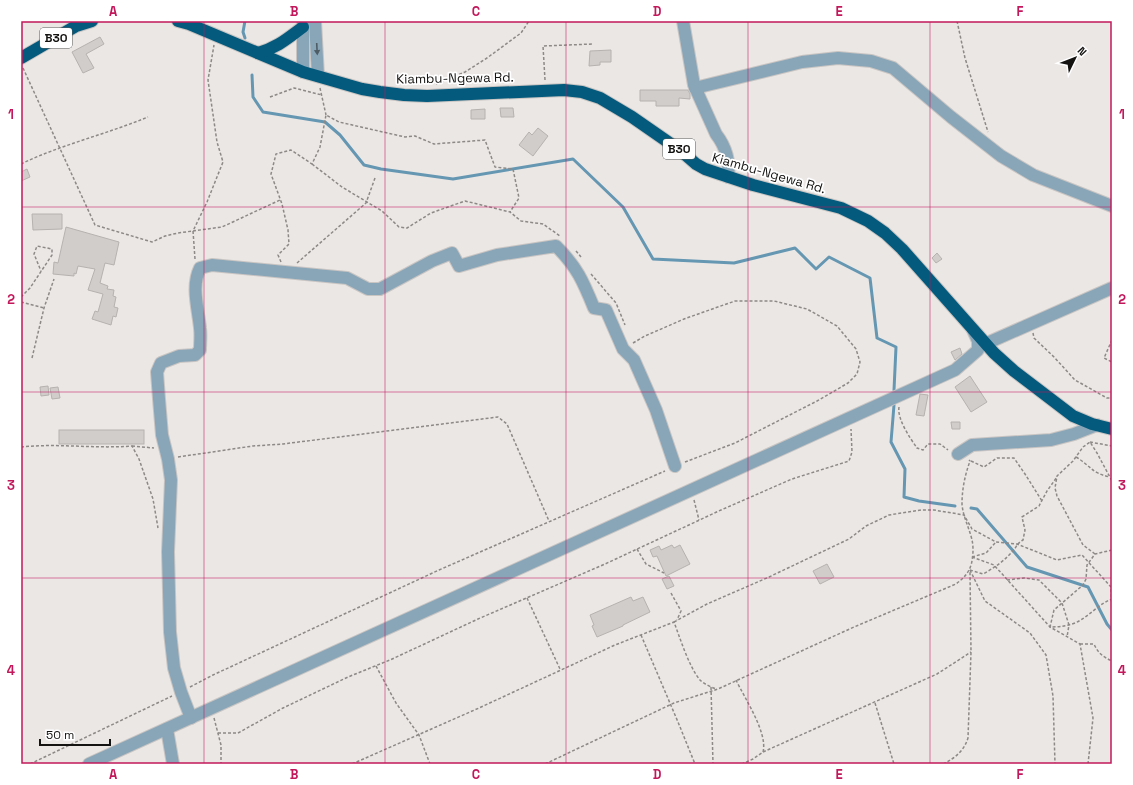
<svg xmlns="http://www.w3.org/2000/svg" width="1133" height="785" viewBox="0 0 1133 785" font-family="'Space Grotesk',sans-serif">
<style>
.lines{fill:none;stroke-linecap:round;stroke-linejoin:round}
.stream{stroke:#6597b2;stroke-width:3}
.building{fill:#d1cdcb;stroke:#b6b2b0}
.minor-casing{stroke:#c9c5c3;stroke-width:14}
.highway-casing{stroke:#c9c5c3;stroke-width:14}
.path{stroke:#8c8987;stroke-width:1.5;stroke-dasharray:3 2;stroke-linecap:butt}
.minor{stroke:#89a6b8;stroke-width:12}
.highway{stroke:#045a7d;stroke-width:12}
.oneway{fill:#4e5c65}
.grid{fill:none;stroke:#c2185b;stroke-width:1;stroke-opacity:0.55}
.labels{text-anchor:middle;dominant-baseline:central;stroke-width:3.5;stroke-linejoin:round;paint-order:stroke}
.shield{fill:#fff;stroke:#5a5a59;stroke-width:1}
.shield-label{font-size:12px;font-weight:bold;fill:#141312}
.street-label{font-size:13px;fill:#141312;stroke:#fff}
.neatline{fill:none;stroke:#c2185b;stroke-width:1.5}
.grid-label{font-size:13px;text-anchor:middle;font-weight:bold;fill:#c2185b}
</style>
<rect width="100%" height="100%" fill="#ebe7e5"/>
<g class="lines">
<!-- stream -->
<g class="stream">
<path d="M245,38L243,32L245,21"/>
<path d="M252,75L253,97L263,112L325,122L340,135L364,165L381,169L453,179L573,159L623,207L653,259L734,263L795,248L816,269L829,257L870,278L877,338L896,347L894,390"/>
<path d="M894,405L891,442L905,469L904,497L919,501L955,506"/>
<path d="M971,508L977,509L1027,567L1088,587L1107,624L1112,630"/>
</g>
</g>
<!-- building -->
<g class="building">
<path d="M100,37L104,44L86,54L94,68L83,73L72,52Z"/>
<path d="M611,50V62H600V65L589,66L590,51Z"/>
<path d="M640,90H688L690,94V99L679,98V106H656V101H640Z"/>
<path d="M500,108H513L514,117H501Z"/>
<path d="M485,109V119H471V110Z"/>
<path d="M538,128L548,136L533,156L519,145L529,132L532,135Z"/>
<path d="M27,169L30,177L21,181V172Z"/>
<path d="M32,214H62V229L33,230Z"/>
<path d="M66,227L119,242L114,265L105,263L100,283L108,286L107,289L114,290L113,296L116,297L114,307L118,308L116,317L113,316L111,325L92,319L95,311L98,312L103,294L88,290L95,269L78,266L76,274L74,273V276L53,274L54,262L58,263Z"/>
<path d="M937,253L942,259L936,263L932,258Z"/>
<path d="M960,348L962,354L955,360L951,352Z"/>
<path d="M970,376L987,402L971,412L955,387Z"/>
<path d="M48,386L49,395L41,396L40,387Z"/>
<path d="M58,387L60,398L52,399L50,388Z"/>
<path d="M920,394L928,395L924,416L916,415Z"/>
<path d="M951,422H960V429H952Z"/>
<rect x="59" y="430" width="85" height="14"/>
<path d="M672,545L674,548L680,545L690,564L666,576L657,556L653,557L650,550L659,546L661,550Z"/>
<path d="M827,564L834,577L820,584L813,571Z"/>
<path d="M669,576L674,586L667,589L662,579Z"/>
<path d="M631,597L633,601L643,597L650,612L623,625V626L597,637L592,626L594,625L590,615Z"/>
</g>
<g class="lines">
<!-- minor casing -->
<g class="minor-casing">
<g id="minor">
<path d="M315,21L318,76"/>
<path d="M683,21L694,85L716,134C726,147 730,161 728,177"/>
<path d="M303,72V21"/>
<path d="M695,88L802,62L838,58L871,61L893,68L951,117L1001,156L1033,175L1112,206"/>
<path d="M985,344L1112,288"/>
<path d="M958,454L972,445L1051,440L1074,434L1097,425"/>
<path d="M191,718L181,692L174,668L170,632L168,552L171,480L168,459L162,435L159,399L157,372L161,363L179,356L195,355L200,350C200,343 201,335 200,328C198,308 191,286 200,268L212,265L347,278L368,289H380L432,261L452,253L459,266L497,255L556,246C577,267 583,281 594,308L606,310L623,349L634,360L656,410L675,466"/>
<path d="M167,729L173,764"/>
<path d="M89,764L955,370L978,350V341L973,330"/>
</g>
</g>
<!-- highway casing -->
<g class="highway-casing">
<g id="highway">
<path d="M178,21L189,24L303,72L362,89L380,92L404,95L427,96L564,90L582,92L600,98L632,117L681,151L696,164L705,169L753,185L841,208L868,221L885,233L902,249L994,353L1014,371L1073,416L1092,424L1112,429"/>
<path d="M258,53C277,48 288,38 303,27"/>
<path d="M21,58L76,26L92,21"/>
</g>
</g>
<!-- path -->
<g class="path">
<path d="M957,21L965,58L988,132"/>
<path d="M23,68L95,225L152,242L165,236L178,233L222,227L280,200"/>
<path d="M545,80L543,46L593,44"/>
<path d="M436,84L465,72L487,58L521,33L529,21"/>
<path d="M320,88L326,115"/>
<path d="M270,97L294,88L322,95"/>
<path d="M21,164C60,145 107,134 148,117"/>
<path d="M312,164L342,187L382,211L399,227L407,228L431,213L465,201L510,212L521,221L543,224L560,236"/>
<path d="M576,251L581,257"/>
<path d="M195,259L193,231L207,202L223,162L217,142L208,80L214,45"/>
<path d="M281,262L278,255L289,244L288,230L282,204L271,174L276,154L291,150L312,164L320,147L326,115L339,122L405,137L415,136L434,144L485,140L495,167L513,169L519,198L510,212"/>
<path d="M297,263L366,203L375,178"/>
<path d="M591,274L616,303L625,325"/>
<path d="M21,297L30,288L52,255V249L37,246L34,254L41,271"/>
<path d="M21,302L44,308"/>
<path d="M1033,333L1034,338L1054,357L1075,380L1107,398H1112"/>
<path d="M1112,340L1104,358L1112,362"/>
<path d="M633,343L645,336L684,319L735,301H774L807,309L837,326L856,349L860,362L857,374L848,383L817,401L735,443L685,462"/>
<path d="M32,358L44,308L54,279"/>
<path d="M899,407C897,419 910,438 917,448L923,450L928,444H940L948,450"/>
<path d="M1090,442L1112,446"/>
<path d="M132,446L154,448"/>
<path d="M21,447C58,443 95,449 132,446L139,459L153,499L158,528"/>
<path d="M178,457L253,446L283,444L498,417L507,424L549,521"/>
<path d="M1076,457C1091,466 1091,473 1110,477"/>
<path d="M971,461L984,467L997,458H1014L1025,474L1042,501"/>
<path d="M694,500L699,520"/>
<path d="M637,549L646,564L664,573"/>
<path d="M1112,550L1095,554L1087,565L1086,579L1083,585L1054,610L1050,627C1059,627 1067,626 1075,623C1089,617 1098,604 1112,599"/>
<path d="M1095,554L1083,545L1057,496L1055,488L1057,476L1073,461L1083,447L1090,442L1097,453L1112,481"/>
<path d="M972,557L994,565L1050,627L1080,644L1093,718L1088,764"/>
<path d="M972,557L986,553L996,542"/>
<path d="M970,570L985,601L1030,633L1046,655L1053,696L1055,764"/>
<path d="M970,570L983,574C994,568 1004,561 1012,552C1017,547 1016,544 1023,540L1025,530L1022,517L1039,506L1047,491L1057,477"/>
<path d="M1007,580L1024,578L1039,580L1062,603L1069,625L1067,637"/>
<path d="M671,593L681,611L677,620"/>
<path d="M527,598L560,669"/>
<path d="M674,622L707,604L769,577L849,539L866,526L889,515L921,510H934L964,515L972,529L996,542L1017,544L1057,560L1082,555L1111,587L1112,613"/>
<path d="M641,635L678,722L695,764"/>
<path d="M1080,644H1094C1098,653 1103,657 1112,661"/>
<path d="M376,666L396,703L419,735L430,764"/>
<path d="M736,680C745,699 768,733 763,752L753,759L742,764"/>
<path d="M190,687L213,675L439,570L665,471"/>
<path d="M711,687L713,764"/>
<path d="M875,703L894,764"/>
<path d="M214,718L221,745V764"/>
<path d="M218,733H238L283,708L348,677L390,660L478,619L605,564L721,510L792,479L849,461L852,452L851,429"/>
<path d="M763,752L937,674L971,652"/>
<path d="M30,764L172,696"/>
<path d="M352,764L479,708L615,645L674,622C680,638 689,667 700,680C704,684 711,687 716,689"/>
<path d="M545,764L674,703L718,689L854,627L956,584C961,580 966,576 969,570C973,563 974,548 972,540C969,527 963,517 962,504C962,489 965,475 970,461L969,460"/>
<path d="M943,764C955,758 964,751 968,738L971,652L970,572"/>
</g>
<!-- minor -->
<use href="#minor" class="minor"/>
<!-- highway -->
<use href="#highway" class="highway"/>
</g>
<!-- one-way arrows -->
<defs><path id="oneway-solid" d="M-6-.8H1V-3.2L6.5 0L1 3.2V.8H-6Z"/></defs>
<use class="oneway" href="#oneway-solid" transform="translate(317 49) rotate(87)"/>
<!-- grid -->
<path class="grid" d="M204,21V764M385,21V764M566,21V764M748,21V764M930,21V764M21,207H1112M21,392H1112M21,578H1112"/>
<g class="labels">
<!-- shield labels -->
<g class="shield">
<rect x="40" y="28" width="32" height="20" rx="3"/>
<rect x="663" y="139" width="32" height="20" rx="3"/>
</g>
<g class="shield-label">
<text x="56" y="38">B30</text>
<text x="679" y="149">B30</text>
</g>
<!-- street labels -->
<g class="street-label">
<text transform="translate(455 78) rotate(-1)">Kiambu-Ngewa Rd.</text>
<text transform="translate(769 173) rotate(16)">Kiambu-Ngewa Rd.</text>
</g>
</g>
<!-- border -->
<rect width="1133" height="785" fill="none" stroke="#ffffff" stroke-width="44"/>
<!-- north arrow -->
<g transform="translate(1075 58) rotate(47)" stroke="#ffffff" stroke-width="3" paint-order="stroke">
<path d="M0-3L7 15L0 10L-7 15Z" fill="#141312"/>
<text y="-6" font-size="11" font-weight="bold" text-anchor="middle" fill="#141312">N</text>
</g>
<!-- scale -->
<path d="M40 739v6h70v-6" fill="none" stroke="#141312" stroke-width="2"/>
<text x="46" y="739" font-size="12" fill="#141312" stroke="#ffffff" stroke-width="3" paint-order="stroke">50 m</text>
<rect x="22" y="22" width="1089" height="741" class="neatline"/>
<g class="grid-label">
<text x="113" y="16">A</text>
<text x="294" y="16">B</text>
<text x="476" y="16">C</text>
<text x="657" y="16">D</text>
<text x="839" y="16">E</text>
<text x="1020" y="16">F</text>
<text x="11" y="119">1</text>
<text x="1122" y="119">1</text>
<text x="11" y="304">2</text>
<text x="1122" y="304">2</text>
<text x="11" y="490">3</text>
<text x="1122" y="490">3</text>
<text x="11" y="675">4</text>
<text x="1122" y="675">4</text>
<text x="113" y="779">A</text>
<text x="294" y="779">B</text>
<text x="476" y="779">C</text>
<text x="657" y="779">D</text>
<text x="839" y="779">E</text>
<text x="1020" y="779">F</text>
</g>
</svg>
